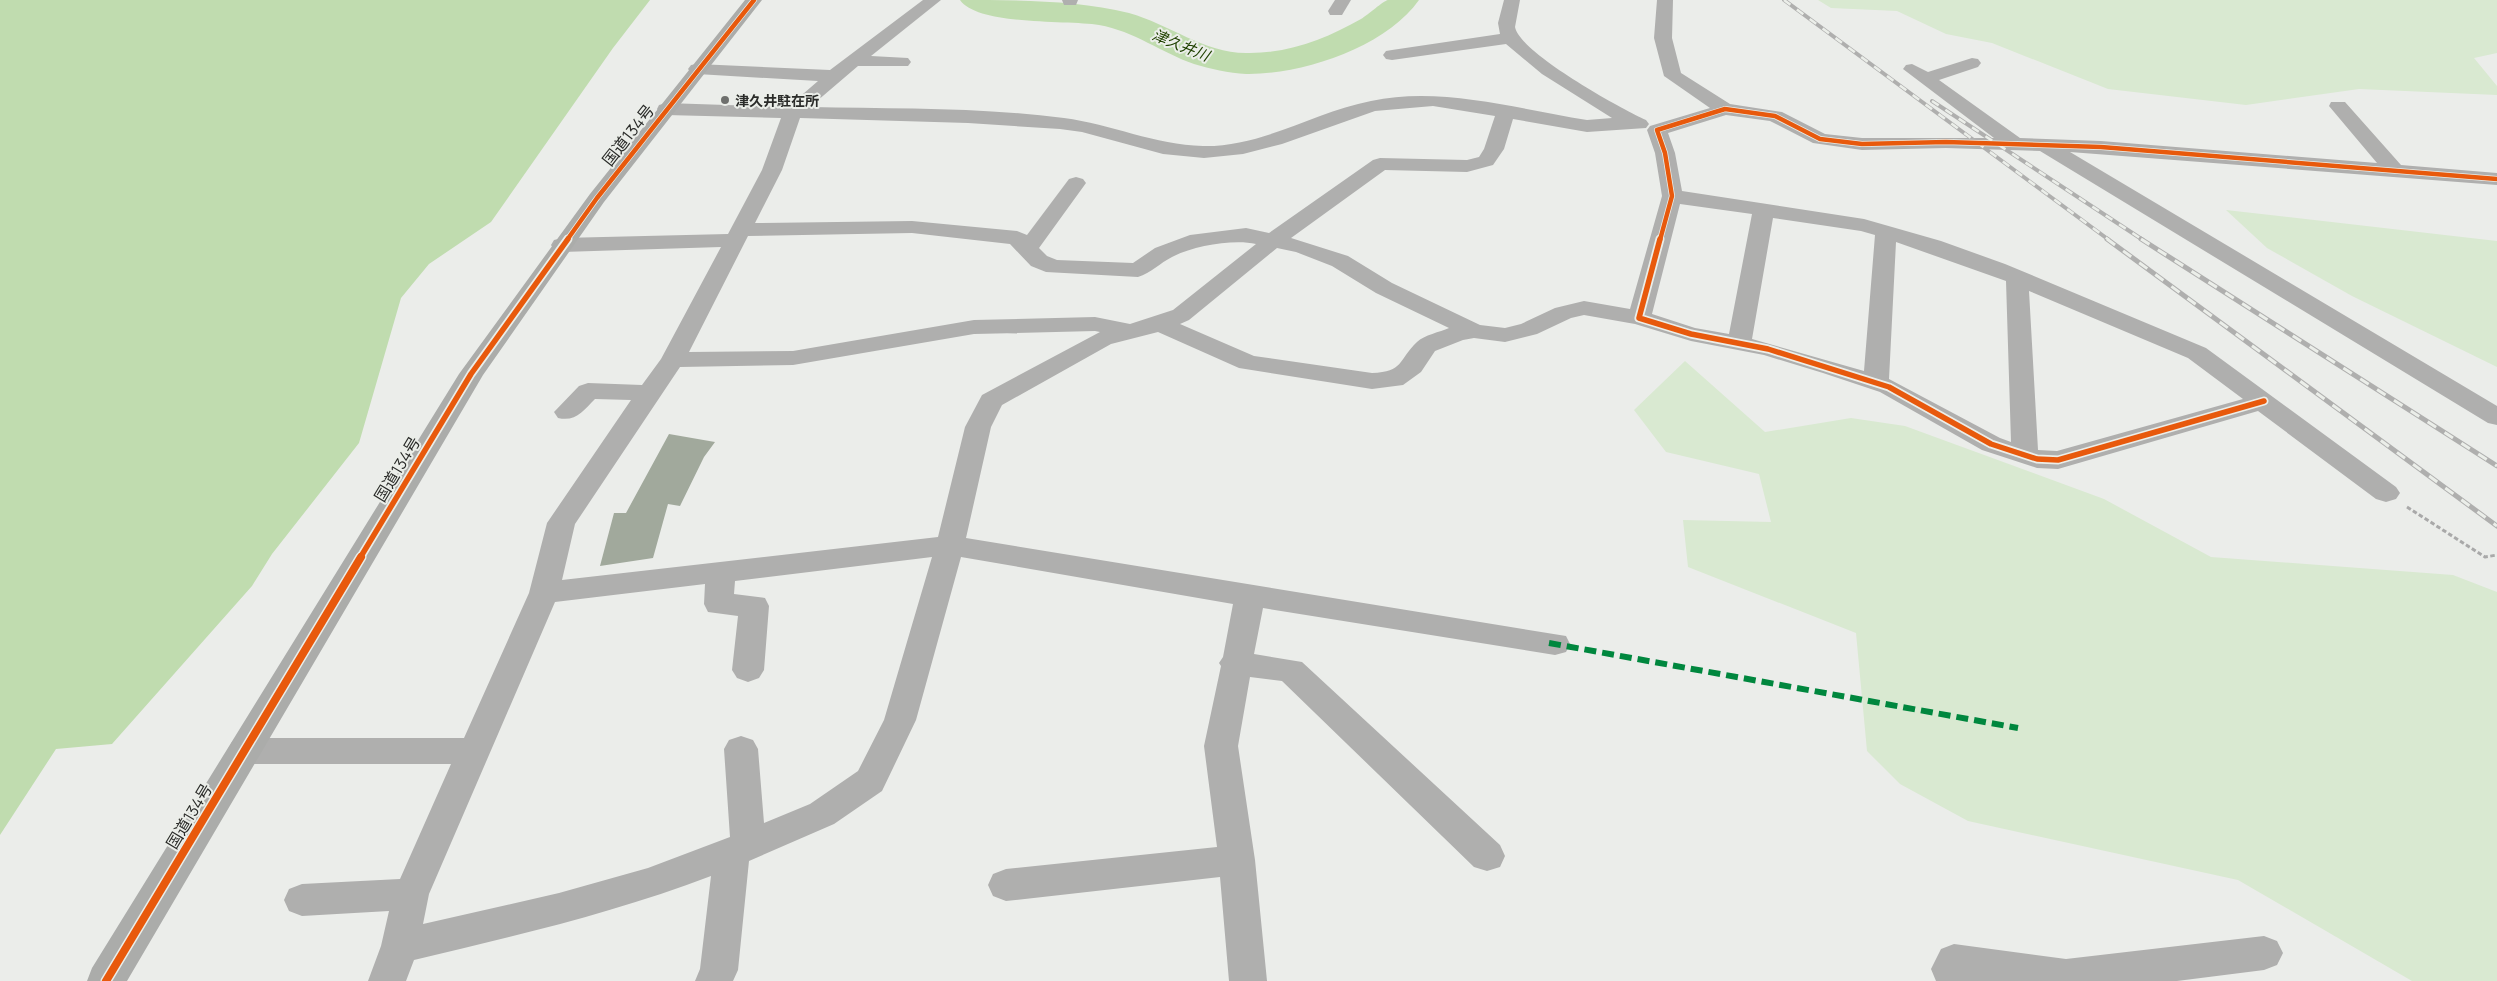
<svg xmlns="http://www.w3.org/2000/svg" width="2497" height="981" viewBox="0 0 2497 981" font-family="Manrope,'Noto Sans JP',sans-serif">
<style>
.green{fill:#d9e9d1}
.water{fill:#c0dcaf}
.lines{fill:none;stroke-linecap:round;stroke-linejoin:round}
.river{fill:#c0dcaf;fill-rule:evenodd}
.building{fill:#a1a99c}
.path{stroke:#a9a9a9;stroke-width:3;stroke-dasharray:4.5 2.5;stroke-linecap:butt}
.minor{fill:#afafae;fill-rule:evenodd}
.highway{fill:#abacaa;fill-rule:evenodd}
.rail-far1-casing{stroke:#afafae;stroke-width:4}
.rail-casing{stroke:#afafae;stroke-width:5}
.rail-far1{stroke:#ebeee9;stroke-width:2.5;stroke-dasharray:8;stroke-linecap:butt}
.rail{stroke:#ebeee9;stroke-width:3;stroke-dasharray:10;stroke-linecap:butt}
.quiet{stroke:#00873e;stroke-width:6;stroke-dasharray:12 6;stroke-linecap:butt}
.cycleway-far2-casing{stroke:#ebeee9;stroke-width:6}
.cycleway-far1-casing{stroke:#ebeee9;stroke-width:9}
.cycleway-casing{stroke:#ebeee9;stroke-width:11}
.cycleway-far2{stroke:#e8590c;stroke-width:4.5}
.cycleway-far1{stroke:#e8590c;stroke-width:5.5}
.cycleway{stroke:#e8590c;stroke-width:8}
.poi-dot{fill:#6e6f6d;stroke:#ebeee9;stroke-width:2}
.labels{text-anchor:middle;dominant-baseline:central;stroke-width:4;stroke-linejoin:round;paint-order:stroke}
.far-poi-label{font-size:14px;font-weight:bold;fill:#2a2b29;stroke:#ebeee9;text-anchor:start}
.far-water-label{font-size:15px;font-style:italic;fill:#204200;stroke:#ebeee9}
.street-label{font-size:16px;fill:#2a2b29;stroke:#ebeee9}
</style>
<rect width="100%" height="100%" fill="#ebedea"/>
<!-- green -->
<g class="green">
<path d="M1818,0H2497V53L2474,58L2497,86V95L2359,89L2246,105L2108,89L1992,43L1946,34L1897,11L1831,8Z"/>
<path d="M2226,210L2497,241V367L2352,296L2267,248Z"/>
<path d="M1685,361L1765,432L1851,418L1905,426L2104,499L2211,557L2453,575L2497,592V981H2412L2238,880L1968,821L1900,784L1867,751L1856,633L1688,567L1683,520L1771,522L1759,474L1666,452L1634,410Z"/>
</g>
<!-- water -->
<path class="water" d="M0,0H650L613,48L491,222L429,264L401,298L359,443L272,554L252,586L112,744L56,749L0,835Z"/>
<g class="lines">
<!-- river -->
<path class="river" d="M960,0C1016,0 1076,0 1129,13C1169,24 1204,53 1246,53C1287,54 1326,39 1361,19C1368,15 1383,1 1388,0C1398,0 1409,0 1419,0C1386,47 1302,75 1246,74C1229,73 1210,69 1194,64C1162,53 1134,31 1099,25C1068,20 978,26 960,0Z"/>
</g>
<!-- building -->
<path class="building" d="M669,434L715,442L704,457L680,506L668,504L653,558L600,566L614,513H626Z"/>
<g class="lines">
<!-- path -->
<path class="path" d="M2407,507L2485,557L2497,555"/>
<!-- minor -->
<g class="minor">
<path d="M923,0H941L871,56L908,58L911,62L908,66H858L810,107C894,109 980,107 1064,118C1111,124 1155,145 1203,146C1263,147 1314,112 1371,101C1441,86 1517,109 1587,120L1612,118L1542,74L1506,44L1392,60L1386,59L1383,55L1386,51L1392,50L1500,34L1498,23L1504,0H1520L1515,27C1520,53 1620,108 1646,120L1649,124L1646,128L1587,132L1513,119L1504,149L1493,165L1467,172L1385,170L1291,238L1348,256L1392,283L1480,325L1505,328L1521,324L1555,308L1584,301L1630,309L1662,196L1655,153L1647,130L1650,126L1710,108L1664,76L1654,38L1657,0H1673L1672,38L1681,73L1730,104L1782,112L1825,134L1862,138H1994L1903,69L1906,65L1912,64L1928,72L1972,58L1978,59L1981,63L1978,67L1939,80L2020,138L2101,141L2377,163L2329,106L2331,102H2345L2401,165L2497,173V185L2070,152L2497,406V425L2488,423L2040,151L1946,148L1862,150L1813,143L1770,121L1726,115L1668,133L1675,153L1682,191L1864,219L1941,241L2005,264L2206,348L2396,487L2400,493L2396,499L2386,502L2376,499L2258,411L2058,469L2037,468L1982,450L1880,392L1823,373L1764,355L1691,341L1635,324L1584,315L1571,318L1537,334L1505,342L1474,338L1463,340L1435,351L1421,372L1403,385L1372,389L1239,368L1158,332L1111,344L1002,405L991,427L966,538L1566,636L1570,644L1566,652L1555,655L1263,608L1254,654L1302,662L1500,845L1505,856L1500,867L1487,871L1474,867L1282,681L1250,677L1238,746L1255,860L1267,981H1229L1220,877L1006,901L993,896L988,885L993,874L1006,869L1217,847L1204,746L1221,666L1219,663L1223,657L1233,604L961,557L916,720L882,791L834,824L749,861L738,970L733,981H695L700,969L711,876C614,913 515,936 414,960L406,981H368L381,946L389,911L302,916L289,911L284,900L289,889L302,884L400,879L451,764H244L232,760L227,751L232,742L244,738H464L529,593L547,523L631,400L595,399C583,411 576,422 558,418L554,412L579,386L588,383L642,385L661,359L721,247L562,252L554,250L551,245L554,240L562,238L728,234L762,170L781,118L666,115L659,113L657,109L659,105L666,103L788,107L818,81L697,74L691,73L688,69L691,65L697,64L830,70ZM1433,106L1495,116L1484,149L1479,157L1467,160L1380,158L1373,160L1269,233L1246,228L1190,235L1155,248L1133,263L1057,260L1047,256L1039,248L1086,183L1083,179L1076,177L1069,179L1027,235L1017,231L912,221L755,223L782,170L800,118L968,123L1060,129L1082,132L1163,154L1204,158L1243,154L1282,144L1375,111ZM1680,204L1752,214L1729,334L1695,328L1652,314ZM1773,218L1861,231L1875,235L1864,371L1752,339ZM912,233L1010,244L1031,266L1046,272L1138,277C1151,273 1160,263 1172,257C1193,246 1233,239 1256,244L1173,310L1130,324L1095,317L974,320L793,351L689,352L748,236ZM1896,242L2006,281L2011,442L2000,438L1889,379ZM1277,248L1296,252L1332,266L1376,293L1449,328C1440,332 1424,335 1417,342C1398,360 1404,372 1372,373L1254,356L1180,324L1189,320ZM2029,291L2188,358L2243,399L2057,451L2038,450ZM1095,331L1100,332L982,395L965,427L938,537L562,580L575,524L680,367L793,365L974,334ZM932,557L884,720L858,771L810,804L764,823L758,749L753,740L741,736L729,740L724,749L730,837L648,868L559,893L423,924L429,894L555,602L705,584L704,604L708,612L738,616L732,670L737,678L748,682L759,678L764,670L769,606L765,598L734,594L735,581Z"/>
<path d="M1062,0H1078L1076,5H1064Z"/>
<path d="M1335,0H1351L1342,15H1330L1328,11Z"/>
<path d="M2264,936L2277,941L2283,953L2277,965L2264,970L2177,981H1936L1931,969L1941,949L1954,944L2066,959Z"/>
</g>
<!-- highway -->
<path class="highway" d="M745,0H762L604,202L483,375L127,981H87L92,968L459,374L590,194Z"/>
<!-- rail-far1 casing -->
<g class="rail-far1-casing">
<g id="rail-far1">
<path d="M1784,0L2109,240"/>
<path d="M1932,101L2143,240"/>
</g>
</g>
<!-- rail casing -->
<g class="rail-casing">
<g id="rail">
<path d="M2107,239L2497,526"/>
<path d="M2141,239L2497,466"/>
</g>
</g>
<!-- rail-far1 -->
<use href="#rail-far1" class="rail-far1"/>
<!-- rail -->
<use href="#rail" class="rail"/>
<!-- quiet -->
<path class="quiet" d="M1549,643L2018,728"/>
<!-- cycleway-far2 casing -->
<g class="cycleway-far2-casing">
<g id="cycleway-far2">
<path d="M567,240L597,198L754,0"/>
<path d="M1660,240L1672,196L1665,153L1657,130L1725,109L1775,116L1820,139L1862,144L1946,142L2101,147L2497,179"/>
</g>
</g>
<!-- cycleway-far1 casing -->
<g class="cycleway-far1-casing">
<g id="cycleway-far1">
<path d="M1660,239L1639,318L1691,334L1768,349L1889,387L1991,444L2037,459L2058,460L2264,401"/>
<path d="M360,558L471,374L568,239"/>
</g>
</g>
<!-- cycleway casing -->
<g class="cycleway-casing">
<path id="cycleway" d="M106,981L361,557"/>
</g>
<!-- cycleway-far2 -->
<use href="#cycleway-far2" class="cycleway-far2"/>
<!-- cycleway-far1 -->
<use href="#cycleway-far1" class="cycleway-far1"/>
<!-- cycleway -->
<use href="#cycleway" class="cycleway"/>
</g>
<!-- markers -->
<circle class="poi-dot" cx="725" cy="100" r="5"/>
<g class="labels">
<!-- far-poi labels -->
<g class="far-poi-label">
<text x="735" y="100">津久井駐在所</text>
</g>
<!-- far-water labels -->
<g class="far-water-label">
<text transform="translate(1181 45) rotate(22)">津久井川</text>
</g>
<!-- street labels -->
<g class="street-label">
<text transform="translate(628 135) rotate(-52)">国道134号</text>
<text transform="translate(397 469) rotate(-59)">国道134号</text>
<text transform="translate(189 816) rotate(-59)">国道134号</text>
</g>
</g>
</svg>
